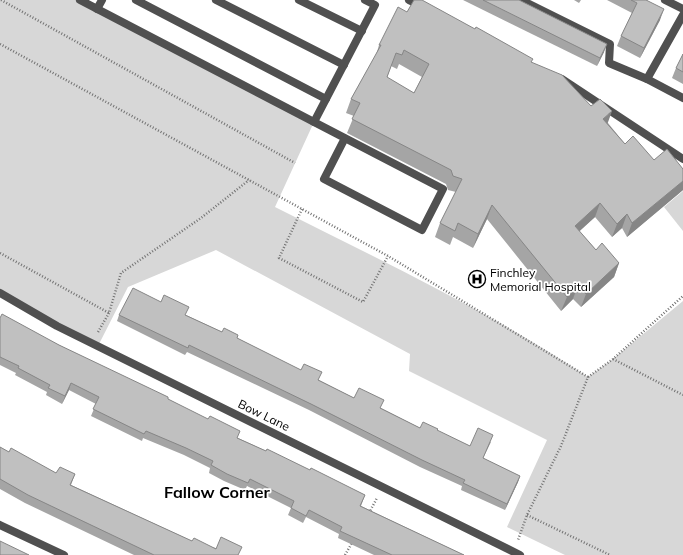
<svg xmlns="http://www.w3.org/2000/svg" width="683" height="555" viewBox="0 0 683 555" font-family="Mulish,sans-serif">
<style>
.green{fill:#d7d7d7}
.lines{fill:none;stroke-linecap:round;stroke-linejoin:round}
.path{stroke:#727272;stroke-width:2.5;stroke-dasharray:1 2;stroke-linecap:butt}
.lane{stroke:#505050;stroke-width:8}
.street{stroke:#505050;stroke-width:8}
.wall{fill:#a5a5a5;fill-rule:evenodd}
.shaded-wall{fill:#868686}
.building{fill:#c0c0c0;stroke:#868686;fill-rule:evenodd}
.labels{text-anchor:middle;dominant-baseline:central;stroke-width:3.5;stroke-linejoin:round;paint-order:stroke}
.poi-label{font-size:12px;fill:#000;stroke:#fff;text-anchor:start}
.street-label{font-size:12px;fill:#000;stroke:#fff}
.district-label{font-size:16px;font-weight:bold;fill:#000;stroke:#fff}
</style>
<rect width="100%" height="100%" fill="#fff"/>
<!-- green -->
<g class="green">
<path d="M0,0H85L314,122L275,207C380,260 489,311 588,377L613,359L683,301V555H565L507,527L547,440L409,371L410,354L216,250L128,287L98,346L0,293Z"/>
<path d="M683,191V231L664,207Z"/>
</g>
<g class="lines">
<!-- path -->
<g class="path">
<path d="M1,0L295,163"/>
<path d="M0,44L388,256L588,377L561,446L527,515L518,540"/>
<path d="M302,209L279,258L363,302L388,256"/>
<path d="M0,253L109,313L121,273L201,218L249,180"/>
<path d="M98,332L109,313"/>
<path d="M613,359L683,395"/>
<path d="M588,377L613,359L683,296"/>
<path d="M369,513L377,498"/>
<path d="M527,515L610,555"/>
<path d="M345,555L353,541"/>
</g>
<!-- lane -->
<g class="lane">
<path d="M80,0L314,122L443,189L422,230L324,179L345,138"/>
<path d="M136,0L326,99"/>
<path d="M216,0L344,65"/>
<path d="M299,0L362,31"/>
<path d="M409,0L422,6"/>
<path d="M521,0L610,44L609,63L647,79"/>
<path d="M97,9L102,0"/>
<path d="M683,15L647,79L683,98"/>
<path d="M562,79L683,159"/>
<path d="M314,122L375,5L365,0"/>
</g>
<!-- street -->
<g class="street">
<path d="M665,0L683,9"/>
<path d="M0,293L57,326L520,555"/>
<path d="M0,525L64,555"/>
</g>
</g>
<!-- wall -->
<g class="wall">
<path d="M463,0H519L604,52L597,66Z"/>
<path d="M574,0H581L579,3Z"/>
<path d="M607,0H648L647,1L660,20L640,58L617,46L621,36L632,13Z"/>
<path d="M407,12L531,62L608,123L625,144L654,160L683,169V190L627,237L622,228L612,237L595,217L579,231L596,250L619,263L614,277L581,307L573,299L561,311L487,219L473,248L453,237L450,245L435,237L440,223L456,192L448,190L446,184L347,133L354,116L346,113L351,99L376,55L379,45ZM399,64L422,77L414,93L387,78L391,66L397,69Z"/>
<path d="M683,54V84L672,78L676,68Z"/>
<path d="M119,315H186L222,332L237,338L319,380L354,398L381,408L420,428L437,431L470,446L491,442L483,458L520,476L518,482L505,510L461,490L462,486L420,467L309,410L187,352L185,355L117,321Z"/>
<path d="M0,318L59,345L168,399L238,438L266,451L365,495L361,506L464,555H374L338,538L339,534L306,517L303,523L288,515L291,508L247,486L245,490L224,481L209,473L210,468L184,455L143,438L142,441L91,416L96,404L69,390L62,404L46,395L47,392L15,375L16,373L0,365Z"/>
<path d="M0,447L9,452L56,473L75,474L71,485L192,541L239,555H134L25,503L0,489Z"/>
</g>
<!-- shaded-wall -->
<g class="shaded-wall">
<path d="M664,9L660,20L640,58L644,48Z"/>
<path d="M607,44L604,52L597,66L600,58Z"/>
<path d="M612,111L607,125L603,119Z"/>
<path d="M683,181V190L627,237L632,223Z"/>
<path d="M600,203L595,217L570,240L575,226Z"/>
<path d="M492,205L487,219L473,248L478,234Z"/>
<path d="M627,214L622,228L612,237L617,224Z"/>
<path d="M619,263L614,277L581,307L586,294Z"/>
<path d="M578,285L573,299L561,311L567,297Z"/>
<path d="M71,383L69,390L62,404L65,396Z"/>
<path d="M520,476L518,482L505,510L507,504Z"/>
</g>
<!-- building -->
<g class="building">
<path d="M414,0H422L475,29L476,27L533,59L531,62L562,75L591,106L600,99L612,111L603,119L625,144L633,136L654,160L667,149L683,169V181L632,223L627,214L617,224L600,203L575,226L596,250L602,243L619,263L586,294L578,285L567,297L492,205L478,234L458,223L455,231L440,223L462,179L453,176L451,170L352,119L360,103L351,99L381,45H379L398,7L407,12ZM404,50L429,64L414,93L387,77L396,53L402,55Z"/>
<path d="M483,0H519L607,44L600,58Z"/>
<path d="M631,0H646L664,9L644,48L621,36L637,3Z"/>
<path d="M683,54V72L676,68Z"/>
<path d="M133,288L161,302L164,295L189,307L185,315L222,332L224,328L238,335L237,338L301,370L304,364L322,372L318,380L354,398L359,388L384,400L380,408L420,428L423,422L438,429L437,430L470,446L478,428L493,435L483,458L520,476L507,504L463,483L465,480L422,460L311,404L189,345L188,348L119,315Z"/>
<path d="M2,314L59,345L168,397V399L208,419L210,416L240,431L237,438L266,451L267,449L310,470L311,468L365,495L360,506L464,555H392L340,531L342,527L309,510L306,516L291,508L294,501L250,479L248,483L227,474L211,465L213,461L186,448L146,431L144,434L93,409L99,397L71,383L65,396L48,388L50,385L18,368L19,366L0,357V318Z"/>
<path d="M0,447L9,452L11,448L56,473L60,467L75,474L70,485L192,541L194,538L216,549L221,537L242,547L238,555H154L28,495L0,479Z"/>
<path d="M0,541L29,555H0Z"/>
</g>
<!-- icons -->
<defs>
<g id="hospital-ring" transform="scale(0.9)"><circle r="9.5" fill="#fff" stroke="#000" stroke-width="1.5"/><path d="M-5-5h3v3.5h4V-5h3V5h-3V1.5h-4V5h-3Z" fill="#000"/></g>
</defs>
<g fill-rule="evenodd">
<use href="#hospital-ring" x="477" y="279"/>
</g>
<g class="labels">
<!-- poi labels -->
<g class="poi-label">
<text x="490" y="272">Finchley<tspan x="490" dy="14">Memorial Hospital</tspan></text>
</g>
<!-- street labels -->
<g class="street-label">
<text transform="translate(264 415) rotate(26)">Bow Lane</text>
</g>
<!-- district labels -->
<g class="district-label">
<text x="217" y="492">Fallow Corner</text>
</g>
</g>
</svg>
